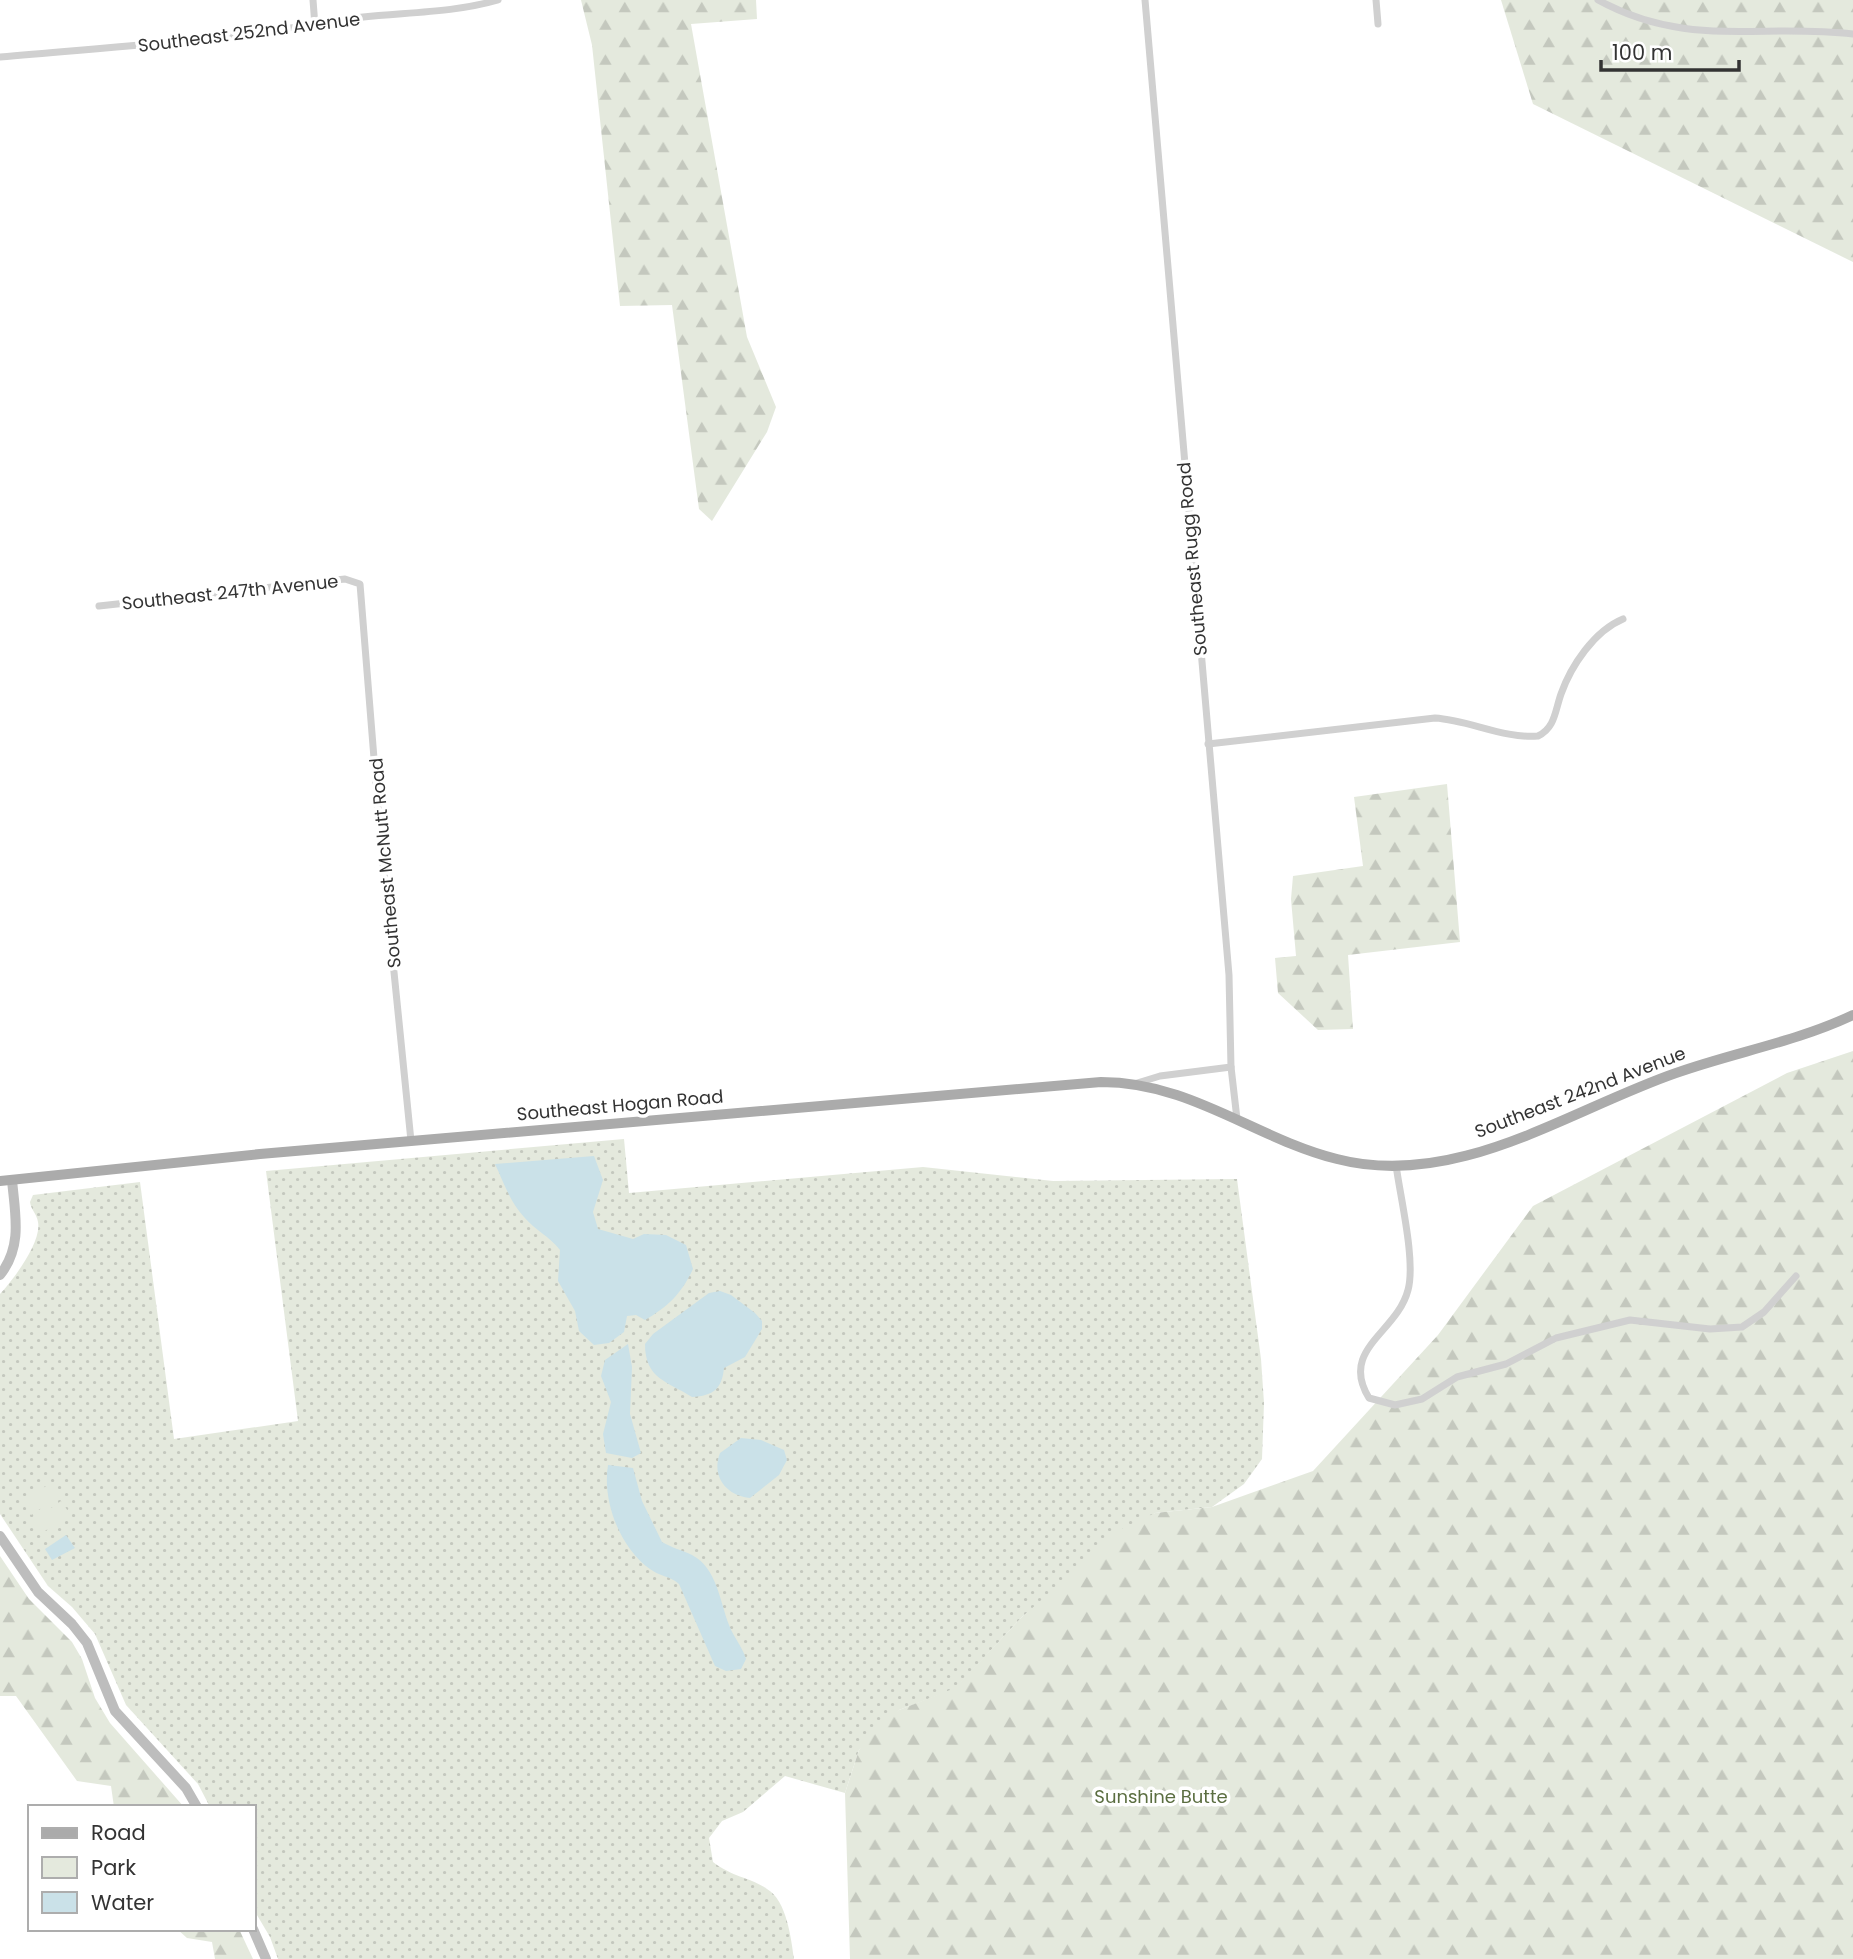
<svg xmlns="http://www.w3.org/2000/svg" width="1853" height="1959" viewBox="0 0 1853 1959" font-family="Poppins,sans-serif">
<style>
.green{fill:url(#green-dots)}
.forest{fill:url(#forest-firs)}
.pitch{fill:#e4e9dd}
.water{fill:#cae1e8}
.lines{fill:none;stroke-linecap:round;stroke-linejoin:round}
.street{stroke:#d0d0d0;stroke-width:7}
.secondary{stroke:#bdbdbd;stroke-width:10}
.primary{stroke:#ababab;stroke-width:10}
.labels{text-anchor:middle;dominant-baseline:central;stroke-width:7;stroke-linejoin:round;paint-order:stroke}
.street-label{font-size:18px;fill:#333;stroke:#fff}
.park-label{font-size:18px;fill:#5b6e41;stroke:#fff}
</style>
<defs>
<pattern id="green-dots" width="8" height="8" patternUnits="userSpaceOnUse" patternTransform="scale(1.75)"><rect width="8" height="8" fill="#e4e9dd"/><path d="M2 2h.1M6 6h.1" fill="none" stroke="#c4c8be" stroke-width="1.8" stroke-linecap="round"/></pattern>
<pattern id="forest-firs" width="22" height="20" patternUnits="userSpaceOnUse" patternTransform="scale(1.75)"><rect width="22" height="20" fill="#e4e9dd"/><path d="M5 1l3.5 6h-7zM16 11l3.5 6h-7z" fill="#c4c8be"/></pattern>
</defs>
<rect width="100%" height="100%" fill="#fff"/>
<!-- green -->
<path class="green" d="M624,1139L629,1193L923,1167L1053,1181L1237,1179L1261,1359L1264,1403L1262,1459L1244,1484L1212,1507L1155,1513L1022,1617L955,1689L899,1710L859,1750L845,1793L785,1776L743,1812L722,1821L709,1838L713,1862C734,1878 750,1877 767,1889C787,1901 791,1938 794,1959H278L270,1937L254,1910V1807H210L198,1784L126,1705L95,1634L72,1607L48,1586L0,1514V1294C13,1280 42,1242 38,1222C37,1214 31,1210 30,1202L33,1195L140,1182L174,1439L298,1421L266,1171Z"/>
<!-- forest -->
<g class="forest">
<path d="M581,0H756L757,19L691,24L747,337L776,407L767,432L712,521L699,509L672,305L620,306L592,45Z"/>
<path d="M1501,0H1853V262L1533,104Z"/>
<path d="M1447,784L1460,942L1348,955L1353,1029L1318,1030L1278,993L1275,958L1296,956L1291,899L1293,876L1363,866L1354,797Z"/>
<path d="M1853,1051V1959H850L845,1793L859,1750L877,1725L899,1710L955,1688L1022,1617L1123,1528L1155,1513L1212,1507L1313,1471L1438,1335L1533,1206L1787,1073Z"/>
<path d="M0,1556L29,1599L72,1642L82,1659L95,1698L110,1723L184,1807H114L111,1786L77,1781L16,1696H0Z"/>
<path d="M177,1929H239L253,1959H215L212,1942L187,1938Z"/>
</g>
<!-- pitch -->
<g class="pitch">
<path d="M49,1484L58,1497L31,1515L22,1502Z"/>
<path d="M61,1501L70,1514L42,1533L34,1520Z"/>
</g>
<!-- water -->
<g class="water">
<path d="M594,1156L603,1180L593,1212L598,1229L633,1239L644,1234L666,1235L686,1245L693,1269C681,1294 669,1306 645,1320L636,1315L627,1316L624,1332L609,1343L594,1345L579,1331L575,1311L558,1281L560,1250C549,1236 535,1230 524,1217C510,1202 504,1183 495,1164Z"/>
<path d="M720,1291L731,1295L755,1313L762,1321V1329L745,1357L724,1368C722,1388 714,1396 692,1397C667,1381 645,1379 645,1344L653,1334L709,1293Z"/>
<path d="M628,1344L632,1367L630,1414L641,1453L632,1458L606,1453L603,1434L611,1402L601,1376L605,1360Z"/>
<path d="M741,1438L761,1440L784,1450L787,1460L779,1475L750,1498C726,1496 711,1476 720,1453Z"/>
<path d="M608,1465L633,1468L642,1501L662,1542C672,1548 682,1550 692,1555C717,1568 720,1602 729,1625C734,1638 742,1646 746,1659L741,1669L726,1671L715,1666L679,1584C670,1576 659,1576 650,1569C620,1548 602,1501 608,1465Z"/>
<path d="M66,1535L75,1548L52,1560L45,1549Z"/>
</g>
<g class="lines">
<!-- street -->
<g class="street">
<path d="M313,0L315,26"/>
<path d="M1145,0L1229,975L1231,1067L1237,1119"/>
<path d="M1376,0L1378,24"/>
<path d="M1598,0C1687,49 1760,23 1853,34"/>
<path d="M0,57C110,47 220,41 328,22C384,11 443,16 498,0"/>
<path d="M99,606L345,579L360,584L380,833L411,1141"/>
<path d="M1208,744L1435,718C1469,720 1504,739 1538,736C1555,728 1555,711 1561,694C1571,666 1594,631 1623,619"/>
<path d="M1134,1084L1160,1076L1231,1067"/>
<path d="M1396,1165C1400,1196 1416,1261 1408,1290C1397,1333 1339,1349 1369,1398L1395,1405L1422,1399L1457,1377L1506,1364L1556,1338L1630,1320L1710,1329L1742,1327L1764,1312L1796,1276"/>
</g>
<!-- secondary -->
<g class="secondary">
<path d="M0,1275C23,1246 15,1214 12,1180"/>
<path d="M0,1536L38,1592L72,1624L87,1643L115,1711L186,1788L197,1807"/>
<path d="M253,1929L266,1959"/>
</g>
<!-- primary -->
<path class="primary" d="M0,1181L260,1154L1101,1082C1191,1082 1254,1138 1337,1159C1456,1190 1569,1110 1676,1073C1735,1052 1796,1042 1853,1015"/>
</g>
<g class="labels">
<!-- street labels -->
<g class="street-label">
<text transform="translate(249 32) rotate(-7)">Southeast 252nd Avenue</text>
<text transform="translate(1192 559) rotate(-95)">Southeast Rugg Road</text>
<text transform="translate(230 592) rotate(-6)">Southeast 247th Avenue</text>
<text transform="translate(385 863) rotate(-95)">Southeast McNutt Road</text>
<text transform="translate(1580 1092) rotate(-21)">Southeast 242nd Avenue</text>
<text transform="translate(620 1105) rotate(-5)">Southeast Hogan Road</text>
</g>
<!-- park labels -->
<g class="park-label">
<text x="1161" y="1796">Sunshine Butte</text>
</g>
</g>
<!-- legend -->
<rect x="28" y="1805" width="228" height="126" fill="#ffffff" stroke="#adadad" stroke-width="2"/>
<rect x="42" y="1828" width="35" height="10" fill="#ababab" stroke="#adadad" stroke-width="2"/>
<text x="91" y="1840" font-size="21" fill="#333333">Road</text>
<rect x="42" y="1857" width="35" height="21" fill="#e4e9dd" stroke="#adadad" stroke-width="2"/>
<text x="91" y="1875" font-size="21" fill="#333333">Park</text>
<rect x="42" y="1892" width="35" height="21" fill="#cae1e8" stroke="#adadad" stroke-width="2"/>
<text x="91" y="1910" font-size="21" fill="#333333">Water</text>
<!-- scale -->
<path d="M1601 60v10h138v-10" fill="none" stroke="#333333" stroke-width="3.5"/>
<text x="1612" y="60" font-size="21" fill="#333333" stroke="#ffffff" stroke-width="5" paint-order="stroke">100 m</text>
</svg>
